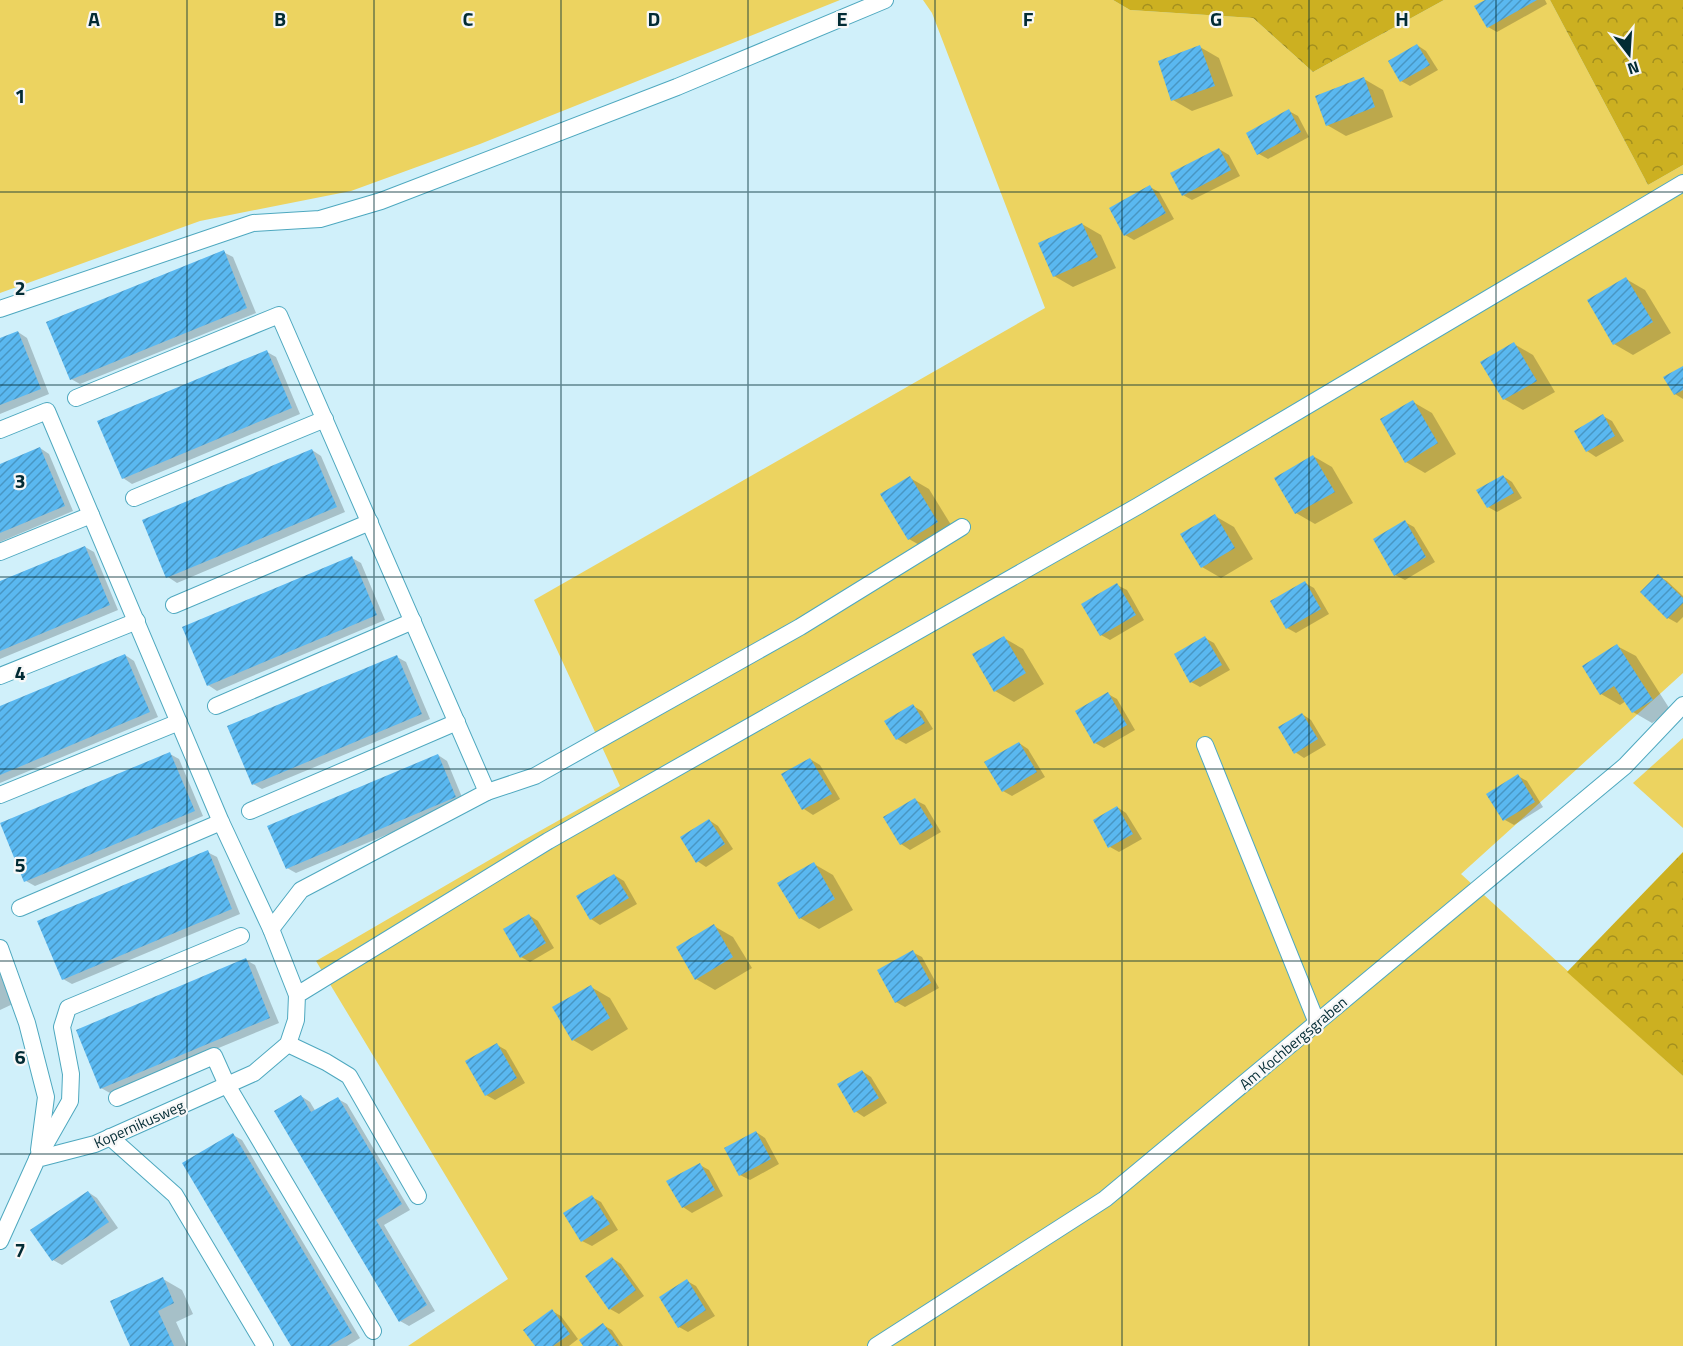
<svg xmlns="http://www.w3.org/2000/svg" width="1683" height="1346" viewBox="0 0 1683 1346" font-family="'Titillium Web',sans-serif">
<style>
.green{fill:#ecd360}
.forest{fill:url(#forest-crowns)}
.shadow{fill:#0003}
.building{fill:url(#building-hatch)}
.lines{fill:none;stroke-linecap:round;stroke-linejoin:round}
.lane-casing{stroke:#4ea8bf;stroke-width:18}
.lane{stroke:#fff;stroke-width:16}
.grid{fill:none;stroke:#022b34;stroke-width:1.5;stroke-opacity:0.55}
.labels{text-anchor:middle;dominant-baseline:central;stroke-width:4.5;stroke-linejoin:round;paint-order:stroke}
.street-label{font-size:15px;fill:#022b34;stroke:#f7f7f7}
.grid-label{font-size:20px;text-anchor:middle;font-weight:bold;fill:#022b34;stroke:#f7f7f7;stroke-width:4.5;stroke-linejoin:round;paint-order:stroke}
</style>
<defs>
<pattern id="forest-crowns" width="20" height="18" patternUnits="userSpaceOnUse" patternTransform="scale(1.5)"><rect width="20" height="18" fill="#ccb021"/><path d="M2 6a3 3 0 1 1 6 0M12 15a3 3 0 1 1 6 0" fill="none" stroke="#a38f1e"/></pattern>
<pattern id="building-hatch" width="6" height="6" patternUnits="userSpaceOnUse" patternTransform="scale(1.5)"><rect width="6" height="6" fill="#5ab8f0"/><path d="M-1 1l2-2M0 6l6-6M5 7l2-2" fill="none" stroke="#4896c3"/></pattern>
</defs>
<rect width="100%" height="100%" fill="#d0f0fa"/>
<!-- green -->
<g class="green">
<path d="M0,0H840L480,144L351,191L200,221L0,293Z"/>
<path d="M923,0H1113L1130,10L1253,18L1313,72L1444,0H1550L1648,185L1683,165V673L1461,874L1683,1076V1346H408L508,1279L316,961L522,841L620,786L534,600L1045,308L932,13Z"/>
<path d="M1683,738V828L1633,783Z"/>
</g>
<!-- forest -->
<g class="forest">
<path d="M1113,0H1444L1313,72L1253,18L1130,10Z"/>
<path d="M1550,0H1683V165L1648,185Z"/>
<path d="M1683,852V1076L1567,972Z"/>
</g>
<!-- shadow -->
<g class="shadow">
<path d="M1488,0H1545L1547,4L1497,32L1488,27Z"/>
<path d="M1417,45L1426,51L1438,70L1410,86L1401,81Z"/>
<path d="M1200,47L1219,58L1233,96L1192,111L1173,100Z"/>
<path d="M1364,79L1383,90L1393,117L1346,136L1327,125Z"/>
<path d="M1289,111L1298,116L1309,137L1268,159L1259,154Z"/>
<path d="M1219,149L1229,155L1240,176L1192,200L1183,195Z"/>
<path d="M1150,187L1159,192L1174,219L1134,240L1125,235Z"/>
<path d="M1082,224L1101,235L1116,268L1073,287L1054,276Z"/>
<path d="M223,252L233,257L256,313L80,384L71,379Z"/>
<path d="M1626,279L1645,290L1671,333L1633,355L1614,344Z"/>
<path d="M18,332L27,338L49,394L0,414V339Z"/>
<path d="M1514,344L1533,355L1555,392L1523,410L1504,399Z"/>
<path d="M267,352L276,357L300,414L132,484L123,478Z"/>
<path d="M1683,367V399L1675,394Z"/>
<path d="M1413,402L1432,413L1456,454L1425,473L1406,462Z"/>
<path d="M1603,416L1612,421L1624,441L1596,457L1587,451Z"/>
<path d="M40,448L49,454L73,511L0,542V465Z"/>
<path d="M312,450L321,456L345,512L177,583L168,577Z"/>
<path d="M1313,456L1332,467L1353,503L1315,524L1296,513L1276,478Z"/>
<path d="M1503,476L1512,482L1522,498L1497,512L1488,507Z"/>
<path d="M910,478L929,489L956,533L928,550L909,539Z"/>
<path d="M1215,516L1234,527L1253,559L1221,578L1202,567Z"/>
<path d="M1405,522L1414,527L1435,562L1405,580L1395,575Z"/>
<path d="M85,547L94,552L118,610L0,659V583Z"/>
<path d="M352,558L361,563L385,620L217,691L208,685Z"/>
<path d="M1658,576L1667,581L1683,596V617L1677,623L1668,618L1642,592Z"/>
<path d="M1305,583L1314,588L1329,614L1296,633L1287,628Z"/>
<path d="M1117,585L1127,590L1144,620L1110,640L1101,635Z"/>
<path d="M1004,638L1023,649L1044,684L1014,702L995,691Z"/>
<path d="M1205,638L1214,643L1230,670L1200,687L1191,682Z"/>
<path d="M1617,646L1636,656L1671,711L1652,723L1633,712L1626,701L1620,705L1601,694Z"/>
<path d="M125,655L134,661L158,717L0,783V708Z"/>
<path d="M397,657L406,662L430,719L262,789L253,784Z"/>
<path d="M1108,694L1117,699L1135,730L1104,748L1095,743Z"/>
<path d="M913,706L922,711L933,729L906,744L897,739Z"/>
<path d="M1302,714L1311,720L1326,745L1304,758L1295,752Z"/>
<path d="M1019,743L1028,749L1045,777L1012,796L1003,791Z"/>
<path d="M170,754L179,759L203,816L35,886L26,881Z"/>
<path d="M438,755L447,761L464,802L296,873L287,868Z"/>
<path d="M810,759L820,765L840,799L813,815L804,809L783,775Z"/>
<path d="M1518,776L1527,781L1543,807L1514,825L1505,820Z"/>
<path d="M915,800L925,805L941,832L910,850L901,844Z"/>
<path d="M1117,807L1126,813L1142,839L1119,852L1110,847Z"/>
<path d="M709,820L718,826L733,849L706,867L697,861Z"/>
<path d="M207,852L217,857L240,914L72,984L63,979Z"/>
<path d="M814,864L833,875L853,910L819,929L800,918Z"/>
<path d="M614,875L624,881L637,904L600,925L591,919L578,897Z"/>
<path d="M529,915L538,921L554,948L530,962L521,957Z"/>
<path d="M714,926L733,937L752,968L715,990L696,979Z"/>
<path d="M912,952L922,957L939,988L905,1007L896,1002Z"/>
<path d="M246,960L255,965L279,1023L110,1093L101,1088Z"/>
<path d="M0,968L15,1003L0,1010Z"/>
<path d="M591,987L610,998L628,1029L592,1051L573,1040Z"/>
<path d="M497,1045L506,1050L525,1083L495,1100L486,1095Z"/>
<path d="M862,1071L871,1077L887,1103L864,1117L855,1111Z"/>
<path d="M301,1096L310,1102L316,1112L338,1099L347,1104L410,1210L384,1225L435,1311L409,1326L400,1321Z"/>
<path d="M756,1132L765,1138L779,1164L750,1180L740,1175Z"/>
<path d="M233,1135L242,1140L360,1338L347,1346H293Z"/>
<path d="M700,1165L709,1170L723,1196L692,1213L683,1207Z"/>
<path d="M88,1192L97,1198L118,1228L62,1265L53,1260Z"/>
<path d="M592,1197L601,1202L618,1230L592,1246L582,1241L565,1214Z"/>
<path d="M612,1258L621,1264L644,1296L619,1314L610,1309Z"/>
<path d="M163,1279L182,1290L193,1314L176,1322L187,1346H132Z"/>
<path d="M687,1281L696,1286L715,1316L688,1332L679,1327Z"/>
<path d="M552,1311L561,1316L578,1339L569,1346H536Z"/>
<path d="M603,1325L612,1330L623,1346H585Z"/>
</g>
<!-- building -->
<g class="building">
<path d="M1485,0H1537L1487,28L1474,6Z"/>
<path d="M1417,44L1430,65L1400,82L1388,61Z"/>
<path d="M1200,45L1215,86L1171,101L1158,61Z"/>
<path d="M1364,77L1375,107L1326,126L1315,96Z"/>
<path d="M1289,109L1301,132L1257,155L1246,133Z"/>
<path d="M1219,148L1231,170L1182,196L1170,173Z"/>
<path d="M1150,185L1166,213L1124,236L1109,208Z"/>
<path d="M1082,223L1098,257L1053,277L1038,243Z"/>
<path d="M224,250L247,308L70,380L46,322Z"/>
<path d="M1626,277L1653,322L1613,345L1587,300Z"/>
<path d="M18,331L41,389L0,405V338Z"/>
<path d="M1514,342L1537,381L1503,400L1480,362Z"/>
<path d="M267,350L292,408L122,479L97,421Z"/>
<path d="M1683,366V390L1674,395L1663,377Z"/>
<path d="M1413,400L1438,443L1405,463L1380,419Z"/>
<path d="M1603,414L1615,436L1586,452L1574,431Z"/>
<path d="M40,447L65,506L0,533V464Z"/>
<path d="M312,449L337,507L166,578L142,520Z"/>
<path d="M1313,455L1335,492L1295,514L1274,478Z"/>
<path d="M1503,475L1514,493L1487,508L1476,490Z"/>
<path d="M910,476L938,522L908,540L880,494Z"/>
<path d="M1215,514L1235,548L1201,568L1180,534Z"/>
<path d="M1405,520L1426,557L1394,576L1373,539Z"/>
<path d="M85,546L110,605L0,651V581Z"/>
<path d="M352,556L377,615L207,686L182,627Z"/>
<path d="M1658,574L1683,598V603L1667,619L1640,592Z"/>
<path d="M1305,581L1321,609L1286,629L1270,601Z"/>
<path d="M1117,583L1136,615L1100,636L1081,604Z"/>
<path d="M1004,636L1026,673L994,692L972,654Z"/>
<path d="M1205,636L1222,665L1190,683L1174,654Z"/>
<path d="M1617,644L1653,700L1632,713L1614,686L1600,695L1582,666Z"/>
<path d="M125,654L150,712L0,775V706Z"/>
<path d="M397,655L422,714L252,785L227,726Z"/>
<path d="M1108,692L1127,725L1094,744L1075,711Z"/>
<path d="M913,704L925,723L896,740L884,721Z"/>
<path d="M1302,713L1318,739L1294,754L1278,727Z"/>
<path d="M1019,742L1037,772L1002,792L984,762Z"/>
<path d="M170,752L195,811L24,882L0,823Z"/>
<path d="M438,754L456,797L286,869L267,826Z"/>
<path d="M810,758L832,794L802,810L781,774Z"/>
<path d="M1518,774L1535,802L1503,821L1486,794Z"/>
<path d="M915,798L933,827L900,845L883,817Z"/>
<path d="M1117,806L1133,834L1108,848L1093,820Z"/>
<path d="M709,819L725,844L696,863L680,837Z"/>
<path d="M208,850L232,909L62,980L37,921Z"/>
<path d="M814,862L835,899L799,919L777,883Z"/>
<path d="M614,874L629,898L590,920L576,896Z"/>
<path d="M529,914L546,943L520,958L503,929Z"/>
<path d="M714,924L733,957L695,980L676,947Z"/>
<path d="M913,950L931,983L895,1003L877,970Z"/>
<path d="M246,958L270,1018L100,1089L76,1030Z"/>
<path d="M591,985L610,1018L572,1041L552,1007Z"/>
<path d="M497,1043L517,1078L485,1096L465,1061Z"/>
<path d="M862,1070L879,1098L854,1113L837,1084Z"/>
<path d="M301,1095L311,1112L338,1097L402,1204L376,1220L427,1305L399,1322L274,1111Z"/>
<path d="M756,1131L771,1159L739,1176L724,1148Z"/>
<path d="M233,1133L352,1333L329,1346H291L182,1163Z"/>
<path d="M700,1163L715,1190L682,1208L666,1181Z"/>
<path d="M88,1191L109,1222L52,1261L30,1230Z"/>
<path d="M592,1195L610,1224L581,1242L563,1213Z"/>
<path d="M612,1257L636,1290L609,1310L585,1276Z"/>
<path d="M163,1277L174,1303L158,1311L174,1346H130L110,1301Z"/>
<path d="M687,1279L706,1310L678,1328L659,1297Z"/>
<path d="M552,1309L570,1334L553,1346H535L523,1330Z"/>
<path d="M603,1323L619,1346H583L579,1340Z"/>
</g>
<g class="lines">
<!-- lane casing -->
<g class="lane-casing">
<g id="lane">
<path d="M0,309L253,223L320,219L381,201L677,87L885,0"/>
<path d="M76,398L279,315L487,792L301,890L271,929"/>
<path d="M0,430L47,411L221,822L271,929L297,995"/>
<path d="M134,498L325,419"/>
<path d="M0,552L91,515"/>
<path d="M174,605L370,522"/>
<path d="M0,676L137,621"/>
<path d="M216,706L413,621"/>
<path d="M1205,745L1317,1023"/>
<path d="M487,792L535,776L800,627L962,527"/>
<path d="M0,795L179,722"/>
<path d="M250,811L457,722"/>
<path d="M20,908L221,822"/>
<path d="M0,948L27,1023L46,1097L39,1150"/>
<path d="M288,1044L326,1062L349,1076L418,1196"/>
<path d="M117,1098L214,1056L227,1085L373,1331"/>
<path d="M110,1137L175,1195L265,1346"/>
<path d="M37,1159L70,1101L71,1074L62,1027L68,1008L241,936"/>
<path d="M0,1241L37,1159L95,1144L254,1073L288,1044L296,1020L297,995L548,841L1138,506L1683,183"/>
<path d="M876,1346L1105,1199L1625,766L1683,705"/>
</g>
</g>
<!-- lane -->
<use href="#lane" class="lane"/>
</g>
<!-- grid -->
<path class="grid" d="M187,0V1346M374,0V1346M561,0V1346M748,0V1346M935,0V1346M1122,0V1346M1309,0V1346M1496,0V1346M0,192H1683M0,385H1683M0,577H1683M0,769H1683M0,961H1683M0,1154H1683"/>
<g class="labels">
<!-- street labels -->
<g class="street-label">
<text transform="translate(1293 1043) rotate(-40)">Am Kochbergsgraben</text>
<text transform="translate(139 1124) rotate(-24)">Kopernikusweg</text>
</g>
</g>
<g class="grid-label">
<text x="94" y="26">A</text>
<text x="280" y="26">B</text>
<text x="468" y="26">C</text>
<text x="654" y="26">D</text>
<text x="842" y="26">E</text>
<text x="1028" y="26">F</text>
<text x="1216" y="26">G</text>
<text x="1402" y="26">H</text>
<text x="20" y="103">1</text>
<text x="20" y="295">2</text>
<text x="20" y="488">3</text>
<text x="20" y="680">4</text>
<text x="20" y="872">5</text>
<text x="20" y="1064">6</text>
<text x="20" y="1257">7</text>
</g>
<!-- north arrow -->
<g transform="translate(1629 54) rotate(163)" stroke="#f7f7f7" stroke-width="4.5" paint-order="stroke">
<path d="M0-4.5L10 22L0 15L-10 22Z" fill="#022b34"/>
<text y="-9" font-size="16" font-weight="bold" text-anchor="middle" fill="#022b34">N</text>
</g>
</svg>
